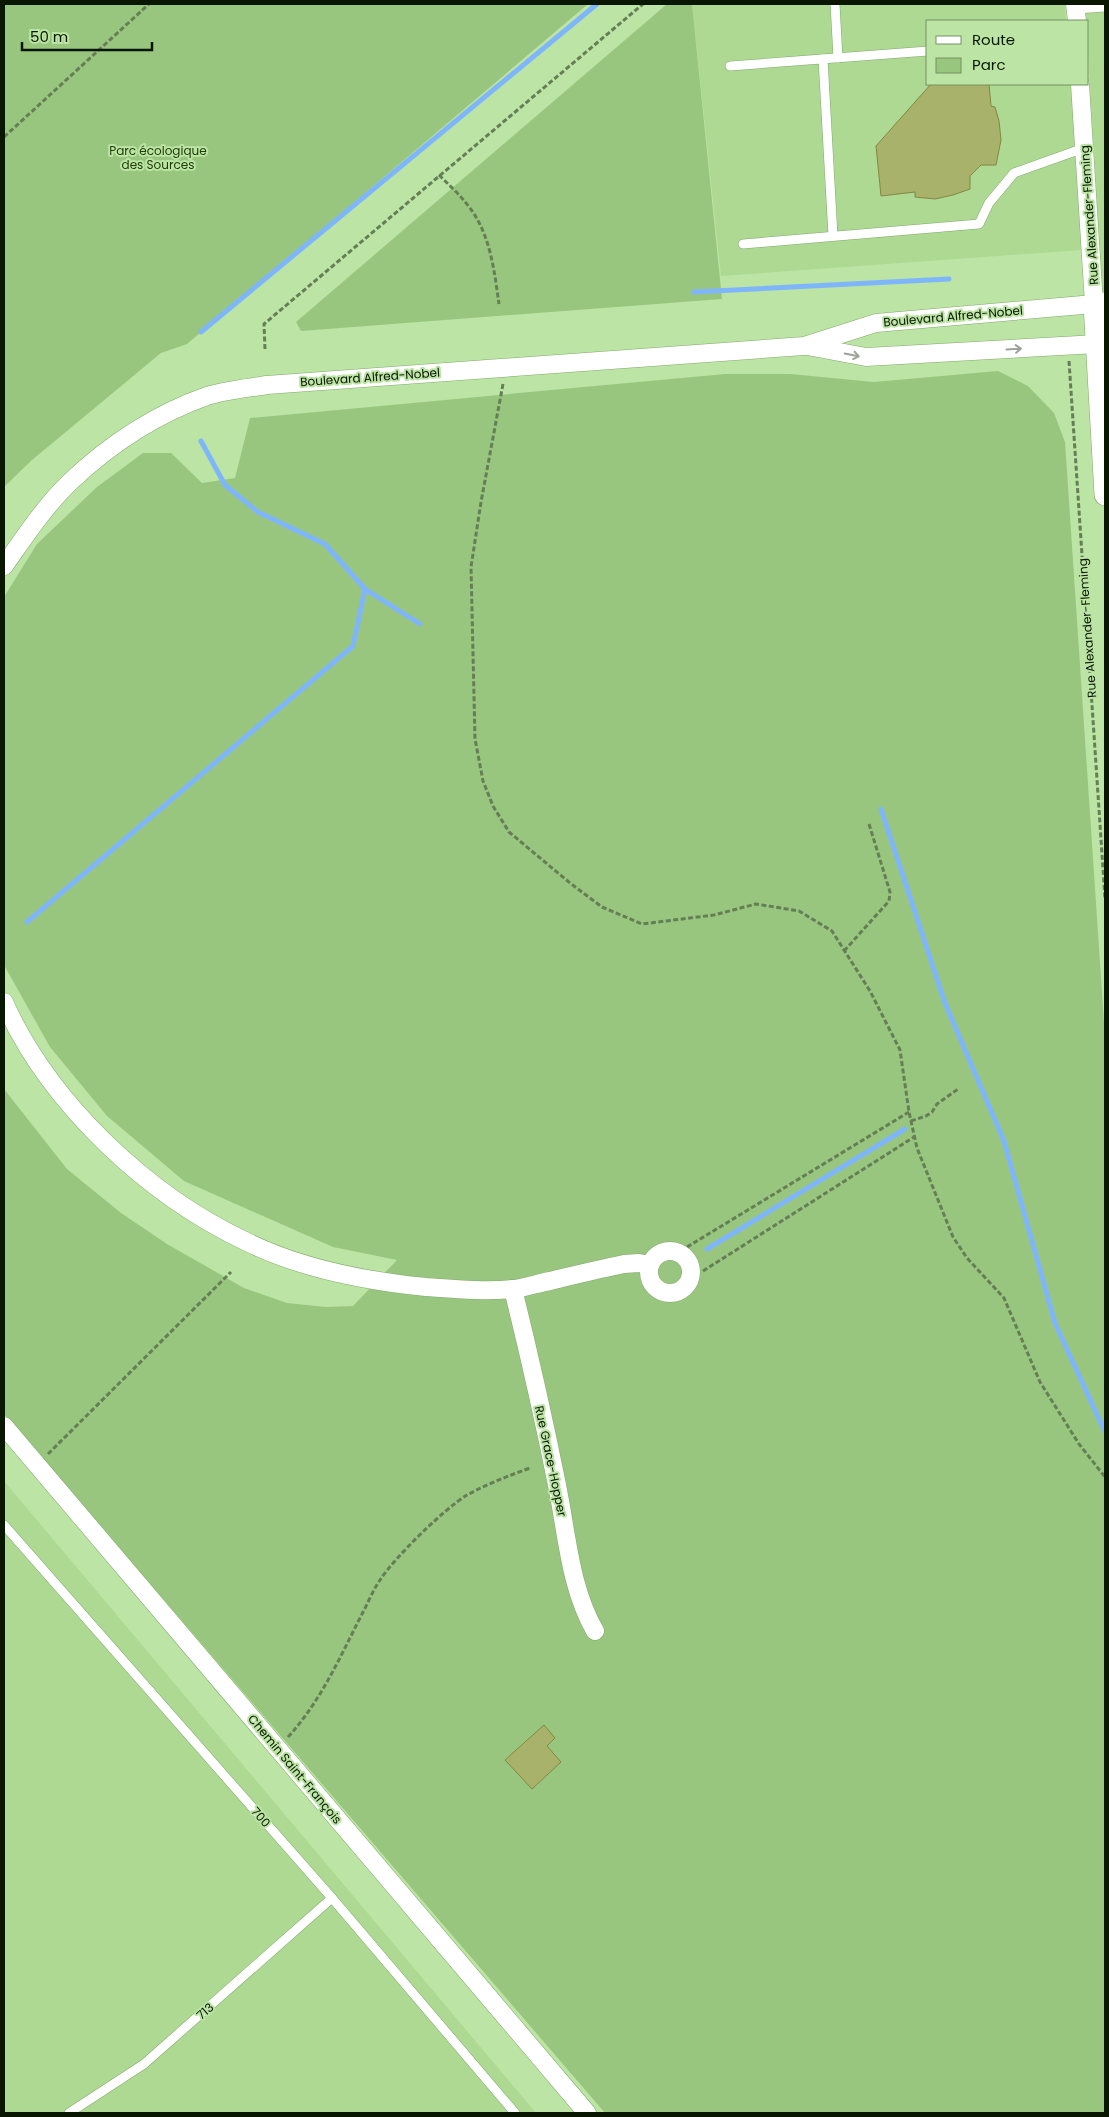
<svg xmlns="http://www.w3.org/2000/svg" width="1109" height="2117" viewBox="0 0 1109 2117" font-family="Poppins,sans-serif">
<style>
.built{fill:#add993}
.green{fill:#99c67f}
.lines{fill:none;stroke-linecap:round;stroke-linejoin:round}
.stream{stroke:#7fb6fb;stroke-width:5}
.building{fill:#a9b26a;stroke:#818841}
.service-casing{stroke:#82a86b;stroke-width:10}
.minor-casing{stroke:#82a86b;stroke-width:19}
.tertiary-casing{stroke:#82a86b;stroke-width:22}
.path{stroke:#647f55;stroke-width:3;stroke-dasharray:5 2.5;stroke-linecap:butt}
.service{stroke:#fff;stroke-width:9}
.minor{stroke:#fff;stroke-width:18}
.tertiary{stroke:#fff;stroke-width:21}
.oneway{stroke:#9da29a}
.labels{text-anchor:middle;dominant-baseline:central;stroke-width:4;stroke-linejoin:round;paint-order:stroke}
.park-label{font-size:12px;fill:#203e07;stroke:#bce4a4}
.street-label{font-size:12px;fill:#091702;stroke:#bce4a4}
</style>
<rect width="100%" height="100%" fill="#bce4a4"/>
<!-- built -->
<g class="built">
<path d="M692,4H1065L1066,21H928V84H1071L1082,250L721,276Z"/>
<path d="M1085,4H1105V291H1102L1088,52V21H1086Z"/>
<path d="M4,1481L536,2113H4Z"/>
</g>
<!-- green -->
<g class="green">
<path d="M4,4H588L187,344L161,353L32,460L4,487Z"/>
<path d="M667,4H692L722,299L301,331L296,322Z"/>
<path d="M998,371L1028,386L1054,413L1065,442L1105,1037V2113H605L4,1414V1089L67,1169L121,1213L167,1244L244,1288L287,1303L326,1307L353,1306L397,1260L333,1247L184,1181L107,1116L50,1047L4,965V597L37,544L97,487L143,453H171L202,483L235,478L250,418L725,374H790L874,382Z"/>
</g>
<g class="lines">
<!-- stream -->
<g class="stream">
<path d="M694,292L949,279"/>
<path d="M201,332L597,4"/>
<path d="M201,441L225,485L258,512L325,544L365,589L420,624"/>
<path d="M881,809L945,1003L1004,1141L1055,1323L1105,1432"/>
<path d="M27,922L353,646L365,589"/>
<path d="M707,1249L905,1129"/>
</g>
</g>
<!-- building -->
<g class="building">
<path d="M931,84H989L991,106L995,107L999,121L1001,140L996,165H981L970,176V189L953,195L935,199L915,197V192L881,196L876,146Z"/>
<path d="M544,1725L555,1738L547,1746L561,1762L532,1789L505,1760Z"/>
</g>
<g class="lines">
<!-- service casing -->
<g class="service-casing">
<g id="service">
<path d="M835,4L838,58"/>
<path d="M1076,9L1105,7"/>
<path d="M823,59L833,236"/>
<path d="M730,66L928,51"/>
<path d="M743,244L979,224L989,203L1014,173L1084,148"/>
<path d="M4,1525L332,1898L515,2113"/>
<path d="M69,2113L144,2064L332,1898"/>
</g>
</g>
<!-- minor casing -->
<g class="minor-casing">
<g id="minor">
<path d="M1075,4L1077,21"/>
<path d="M807,346L866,357L1097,344"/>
<path d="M4,566C24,538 44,507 70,482C109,445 156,414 207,396C226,390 248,388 267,385L804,346L876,323L1094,304L1080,84"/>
<path d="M4,1002C49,1103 147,1195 247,1242C302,1269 365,1281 426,1287C454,1289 485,1292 513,1289C525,1288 538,1283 550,1281C575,1275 599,1269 624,1264L639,1263L649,1265"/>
<circle cx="670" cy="1272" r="21"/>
<path d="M513,1289C529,1354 544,1420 557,1485C567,1534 570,1588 595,1631"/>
<path d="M4,1426L587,2113"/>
</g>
</g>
<!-- tertiary casing -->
<g class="tertiary-casing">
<path id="tertiary" d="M1105,303L1094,304L1105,495"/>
</g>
<!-- path -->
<g class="path">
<path d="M4,137L149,4"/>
<path d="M439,175C448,184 458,193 466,203C490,231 494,269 499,304"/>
<path d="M265,349L264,324L643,4"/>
<path d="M1069,361L1105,899"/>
<path d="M503,384L481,502L471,567L475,739L483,781L493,806L509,832L570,883L602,907L642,924L714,915L756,904L799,911L832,931L870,991L900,1050L909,1112L917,1148L953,1237L967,1258L1004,1298L1040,1382L1079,1444L1105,1477"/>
<path d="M844,951L889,901L890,892L869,824"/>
<path d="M911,1121L926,1116L932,1112L937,1104L958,1089"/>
<path d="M687,1247L909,1112"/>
<path d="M703,1271L914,1137"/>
<path d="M48,1454L231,1272"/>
<path d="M288,1737C321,1701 340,1657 362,1614C368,1603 373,1590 380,1580C395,1557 444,1509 467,1495C487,1484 508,1476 530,1468"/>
</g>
<!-- service -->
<use href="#service" class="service"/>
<!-- minor -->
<use href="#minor" class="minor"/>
<!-- tertiary -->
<use href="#tertiary" class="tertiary"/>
</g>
<!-- one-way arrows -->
<defs><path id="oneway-shaft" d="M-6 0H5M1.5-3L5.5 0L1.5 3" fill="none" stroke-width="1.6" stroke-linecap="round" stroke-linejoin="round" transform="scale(1.25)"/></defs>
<g class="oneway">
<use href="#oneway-shaft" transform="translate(1014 349) rotate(-3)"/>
<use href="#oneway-shaft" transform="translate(852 355) rotate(11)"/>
</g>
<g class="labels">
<!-- park labels -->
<g class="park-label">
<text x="158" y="150">Parc écologique<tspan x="158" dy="14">des Sources</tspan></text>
</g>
<!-- street labels -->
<g class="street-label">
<text transform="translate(1089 215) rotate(-94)">Rue Alexander-Fleming</text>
<text transform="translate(953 316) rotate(-5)">Boulevard Alfred-Nobel</text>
<text transform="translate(370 377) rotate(-4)">Boulevard Alfred-Nobel</text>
<text transform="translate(1087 628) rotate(-94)">Rue Alexander-Fleming</text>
<text transform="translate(551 1461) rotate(78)">Rue Grace-Hopper</text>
<text transform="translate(295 1769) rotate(50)">Chemin Saint-François</text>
<text transform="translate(261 1817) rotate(49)">700</text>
<text transform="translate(205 2011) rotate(-41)">713</text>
</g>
</g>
<!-- border -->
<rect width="1109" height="2117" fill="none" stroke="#091702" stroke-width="10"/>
<!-- legend -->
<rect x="926" y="20" width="162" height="65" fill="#bce4a4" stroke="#749263"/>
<rect x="936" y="36" width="25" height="8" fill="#ffffff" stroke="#749263"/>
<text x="972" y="45" font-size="15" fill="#091702">Route</text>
<rect x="936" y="58" width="25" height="15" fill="#99c67f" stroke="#749263"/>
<text x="972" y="70" font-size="15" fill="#091702">Parc</text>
<!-- scale -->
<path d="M22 42v8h130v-8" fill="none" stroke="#091702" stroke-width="2.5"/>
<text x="30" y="42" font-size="15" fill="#091702" stroke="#bce4a4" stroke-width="4" paint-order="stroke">50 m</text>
</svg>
